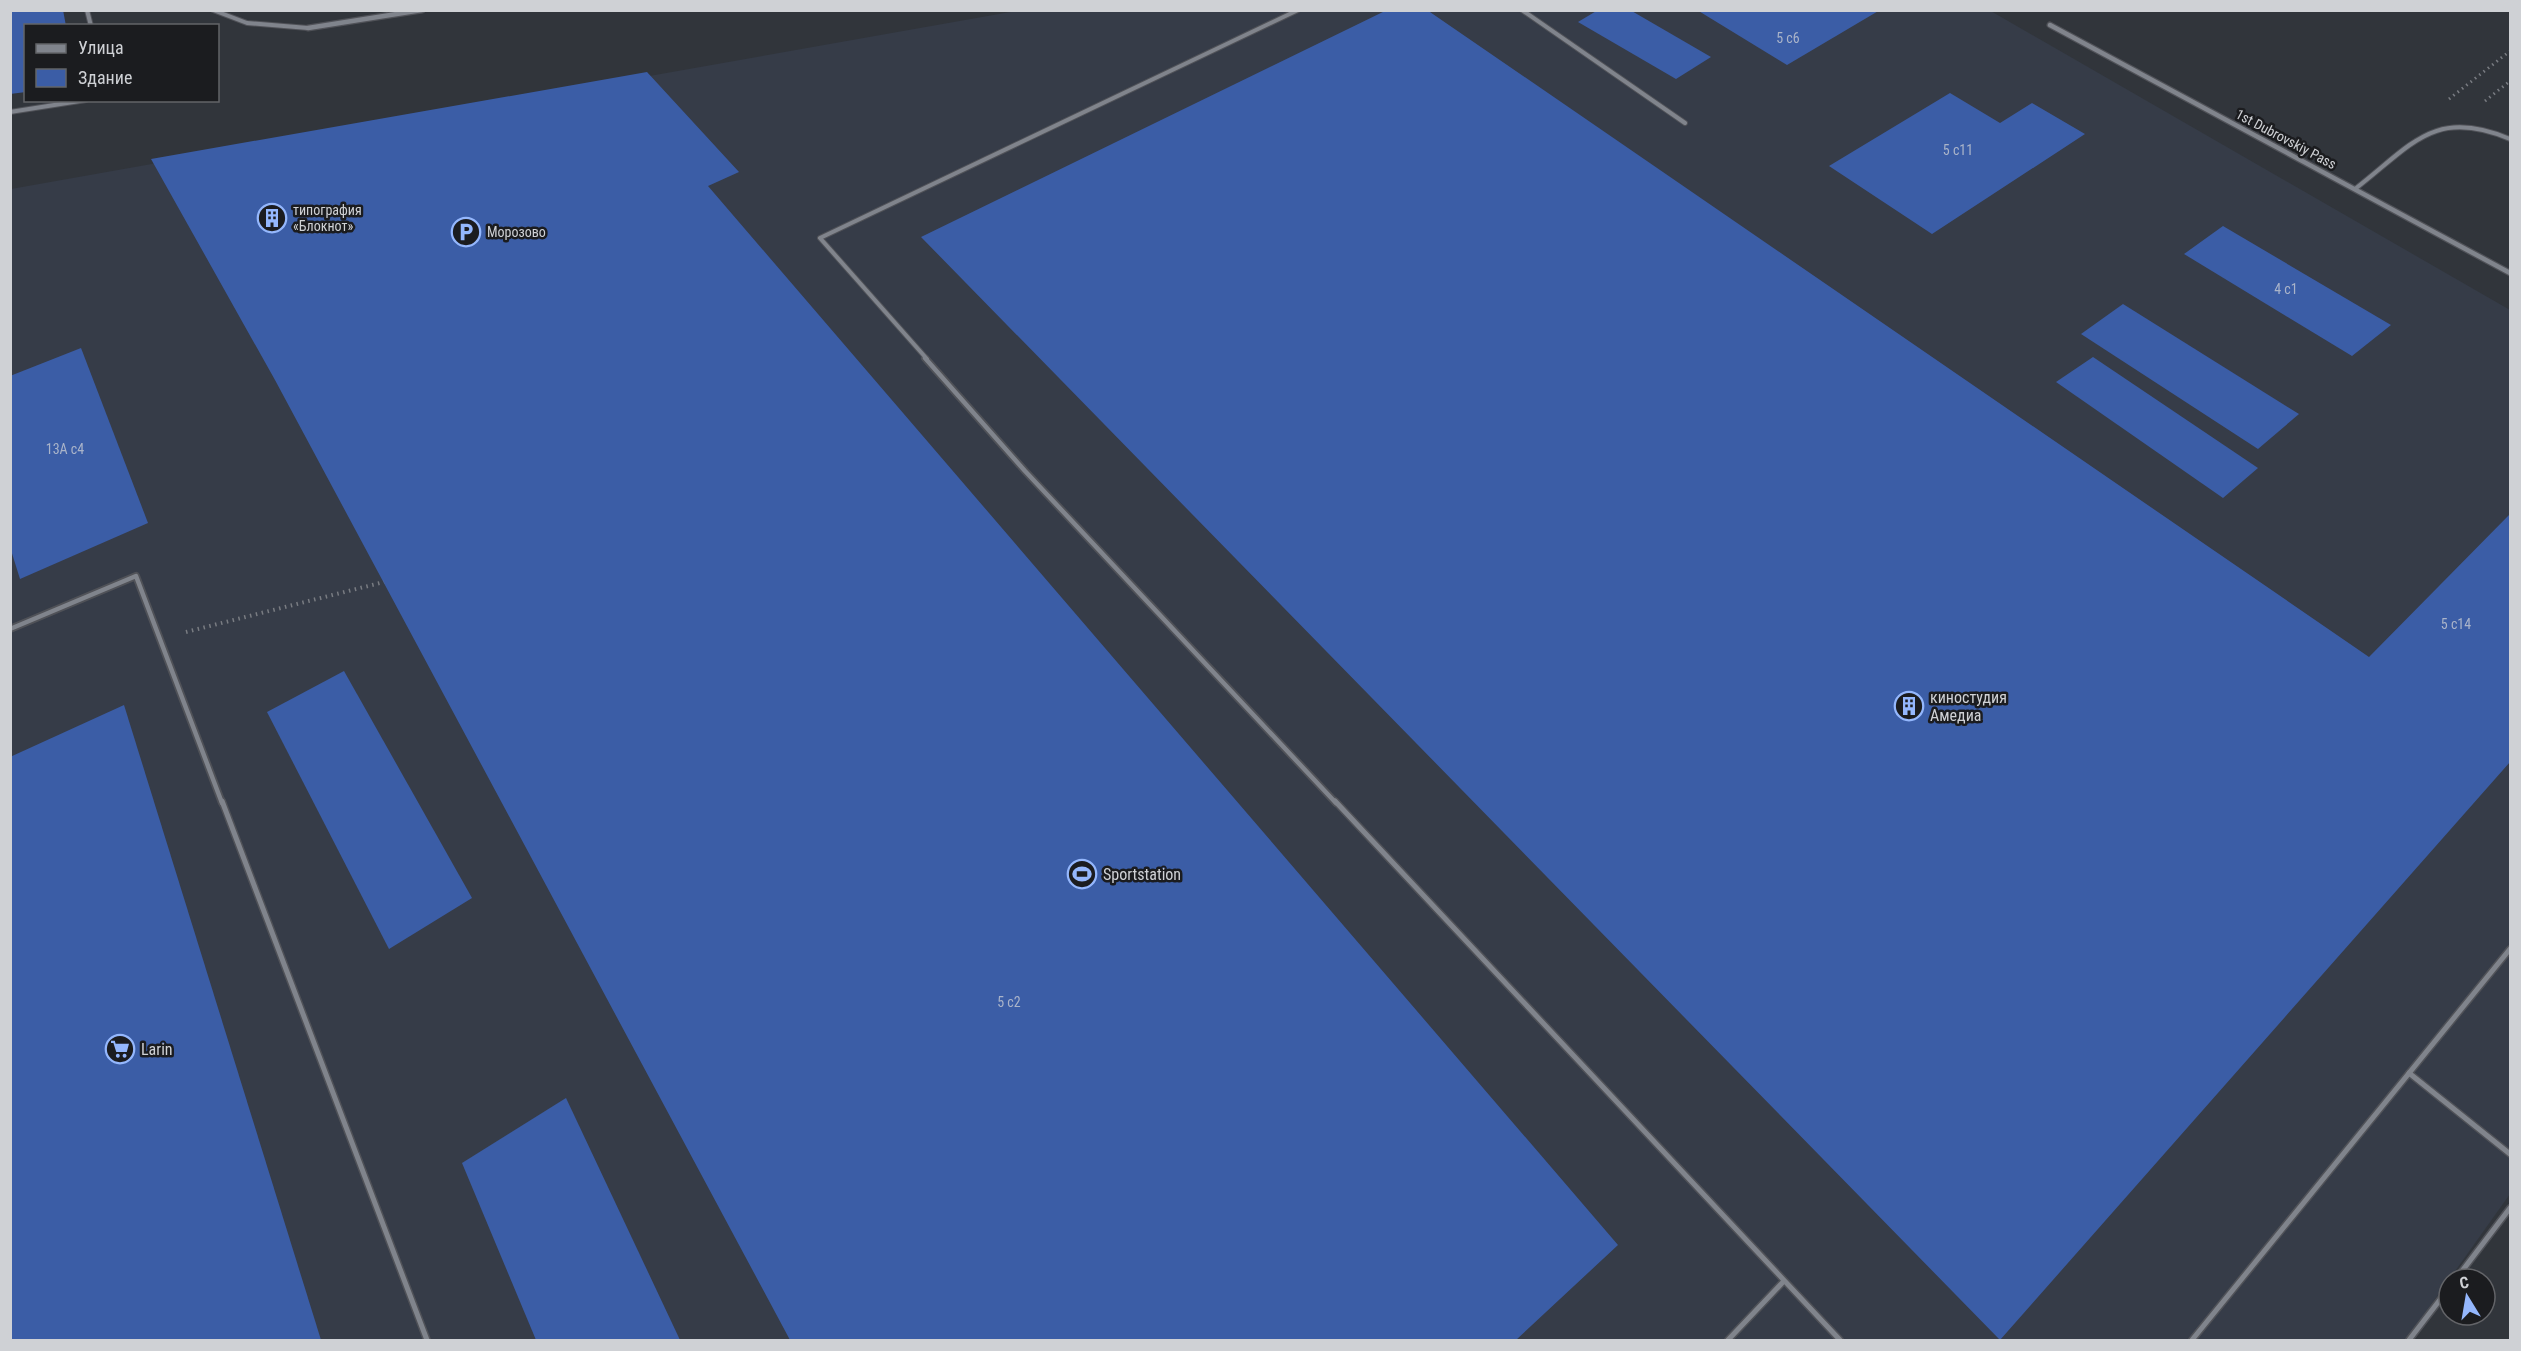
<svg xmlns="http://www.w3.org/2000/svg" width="2521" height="1351" viewBox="0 0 2521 1351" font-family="'Roboto Condensed',sans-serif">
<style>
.built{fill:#363c48}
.building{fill:#3b5da6}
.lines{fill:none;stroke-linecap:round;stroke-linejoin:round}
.service-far2-casing{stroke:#505258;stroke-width:6}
.service-far1-casing{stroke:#505258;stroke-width:8}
.service-casing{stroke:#505258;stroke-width:8}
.minor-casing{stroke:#505258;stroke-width:7}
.path-far1{stroke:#797c82;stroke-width:3;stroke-dasharray:1.5 4;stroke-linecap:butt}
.path{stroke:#797c82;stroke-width:4;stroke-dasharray:1.5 4.5;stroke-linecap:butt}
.service-far2{stroke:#80848c;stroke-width:4}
.service-far1{stroke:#80848c;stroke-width:4.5}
.service{stroke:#80848c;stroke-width:5}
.minor{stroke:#80848c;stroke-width:4.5}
.labels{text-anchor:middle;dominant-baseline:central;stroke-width:5;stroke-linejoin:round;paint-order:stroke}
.number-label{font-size:14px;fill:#aab4c9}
.far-street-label{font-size:14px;fill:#cfd1d5;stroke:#1b1c1f}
.far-poi-label{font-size:14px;fill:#cfd1d5;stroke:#1b1c1f;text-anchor:start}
.poi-label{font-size:16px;fill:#cfd1d5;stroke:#1b1c1f;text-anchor:start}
</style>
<rect width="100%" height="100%" fill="#31353b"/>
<!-- built -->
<path class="built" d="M1989,10L2510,310V1194L2406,1340H11V189L1016,11Z"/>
<!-- building -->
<g class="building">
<path d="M10,10H63L66,26H26V92L10,94Z"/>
<path d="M1387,10H1427L2369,657L2510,514V762L2000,1340L921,237Z"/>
<path d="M1598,10H1630L1711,57L1676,79L1578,22Z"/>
<path d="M1697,10H1880L1787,65Z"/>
<path d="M647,72L739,172L708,186L1618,1245L1516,1340H790L275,380L151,159Z"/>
<path d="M1950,93L2000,123L2032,103L2085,134L1932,234L1829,166Z"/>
<path d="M2223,226L2391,325L2352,356L2184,254Z"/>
<path d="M2123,304L2299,414L2258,449L2081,334Z"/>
<path d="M81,348L148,523L20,579L10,547V376Z"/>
<path d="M2093,357L2258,468L2223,498L2056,382Z"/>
<path d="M344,671L472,898L389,949L267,712Z"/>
<path d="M124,705L321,1340H10V757Z"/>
<path d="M566,1098L680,1340H536L462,1163Z"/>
</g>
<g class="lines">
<!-- service-far2 casing -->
<g class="service-far2-casing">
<g id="service-far2">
<path d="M87,10L91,26"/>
<path d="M213,10L247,23L308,28"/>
<path d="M1522,10L1685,123"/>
<path d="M10,112L86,100"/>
<path d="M2355,189C2412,145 2434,107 2510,139"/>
<path d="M927,359L820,238L1298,10"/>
</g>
</g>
<!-- service-far1 casing -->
<g class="service-far1-casing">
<g id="service-far1">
<path d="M925,358L1025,471L1336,803"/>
<path d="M10,629L136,576L222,803"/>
</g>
</g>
<!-- service casing -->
<g class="service-casing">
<g id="service">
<path d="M222,801L427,1340"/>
<path d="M1335,801L1840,1340"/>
<path d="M2409,1073L2510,1154"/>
<path d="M2456,1279L2510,1208"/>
<path d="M1728,1340L1783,1282"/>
<path d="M2192,1340L2510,949"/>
<path d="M2409,1340L2449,1288"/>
</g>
</g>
<!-- minor casing -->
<g class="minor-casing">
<g id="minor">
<path d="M2050,25L2510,273"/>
<path d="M308,28L422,10"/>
</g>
</g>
<!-- path-far1 -->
<g class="path-far1">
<path d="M2449,99L2510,51"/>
<path d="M2485,101L2510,81"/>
</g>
<!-- path -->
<path class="path" d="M186,632L384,582"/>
<!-- service-far2 -->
<use href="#service-far2" class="service-far2"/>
<!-- service-far1 -->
<use href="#service-far1" class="service-far1"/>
<!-- service -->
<use href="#service" class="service"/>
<!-- minor -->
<use href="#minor" class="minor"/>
</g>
<!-- icons -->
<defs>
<g id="building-ring" transform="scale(1.5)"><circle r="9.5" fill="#1b1c1f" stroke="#94b7fd" stroke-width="1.5"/><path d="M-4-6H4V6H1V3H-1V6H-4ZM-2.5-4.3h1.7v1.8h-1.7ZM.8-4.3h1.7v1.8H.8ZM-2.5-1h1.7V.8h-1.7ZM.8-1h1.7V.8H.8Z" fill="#94b7fd"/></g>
<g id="parking-ring" transform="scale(1.5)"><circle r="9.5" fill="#1b1c1f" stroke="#94b7fd" stroke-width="1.5"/><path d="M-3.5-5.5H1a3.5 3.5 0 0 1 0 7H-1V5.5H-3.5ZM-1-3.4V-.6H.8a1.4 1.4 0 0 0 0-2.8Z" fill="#94b7fd"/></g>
<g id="stadium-ring" transform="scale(1.5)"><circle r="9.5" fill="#1b1c1f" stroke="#94b7fd" stroke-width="1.5"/><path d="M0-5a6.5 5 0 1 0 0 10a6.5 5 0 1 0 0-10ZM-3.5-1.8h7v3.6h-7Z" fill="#94b7fd"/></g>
<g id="supermarket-ring" transform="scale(1.5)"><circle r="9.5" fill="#1b1c1f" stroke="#94b7fd" stroke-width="1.5"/><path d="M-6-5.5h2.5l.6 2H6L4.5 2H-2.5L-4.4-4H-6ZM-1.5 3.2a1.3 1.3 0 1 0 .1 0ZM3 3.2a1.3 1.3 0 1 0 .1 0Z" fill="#94b7fd"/></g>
</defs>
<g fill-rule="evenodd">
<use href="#building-ring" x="272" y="218"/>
<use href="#parking-ring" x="466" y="232"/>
<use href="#building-ring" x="1909" y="706"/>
<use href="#stadium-ring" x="1082" y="874"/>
<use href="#supermarket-ring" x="120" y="1049"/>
</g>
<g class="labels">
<!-- number labels -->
<g class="number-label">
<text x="1788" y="38">5 с6</text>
<text x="1958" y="150">5 с11</text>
<text x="2286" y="289">4 с1</text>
<text x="65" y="449">13А с4</text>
<text x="2456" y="624">5 с14</text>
<text x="1009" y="1002">5 с2</text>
</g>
<!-- far-street labels -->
<g class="far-street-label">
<text transform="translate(2286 139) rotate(28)">1st Dubrovskiy Pass</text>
</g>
<!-- far-poi labels -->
<g class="far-poi-label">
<text x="293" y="210">типография<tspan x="293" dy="16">«Блокнот»</tspan></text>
<text x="487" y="232">Морозово</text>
</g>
<!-- poi labels -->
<g class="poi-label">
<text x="1930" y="697">киностудия<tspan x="1930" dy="18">Амедиа</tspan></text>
<text x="1103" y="874">Sportstation</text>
<text x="141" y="1049">Larin</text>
</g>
</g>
<!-- border -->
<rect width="2521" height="1351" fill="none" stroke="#cfd1d5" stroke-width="24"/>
<!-- legend -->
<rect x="24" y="24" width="195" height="78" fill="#1b1c1f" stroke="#636468" stroke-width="1.5"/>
<rect x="36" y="44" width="30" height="9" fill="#80848c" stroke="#636468" stroke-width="1.5"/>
<text x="78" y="54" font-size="18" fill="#cfd1d5">Улица</text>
<rect x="36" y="69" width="30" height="18" fill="#3b5da6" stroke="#636468" stroke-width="1.5"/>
<text x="78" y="84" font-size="18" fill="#cfd1d5">Здание</text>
<!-- north arrow -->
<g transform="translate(2467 1297) rotate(349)"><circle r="28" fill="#1b1c1f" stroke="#636468" stroke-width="1.5"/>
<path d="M0-4.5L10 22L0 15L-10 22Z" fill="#94b7fd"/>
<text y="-9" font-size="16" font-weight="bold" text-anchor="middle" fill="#cfd1d5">С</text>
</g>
</svg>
